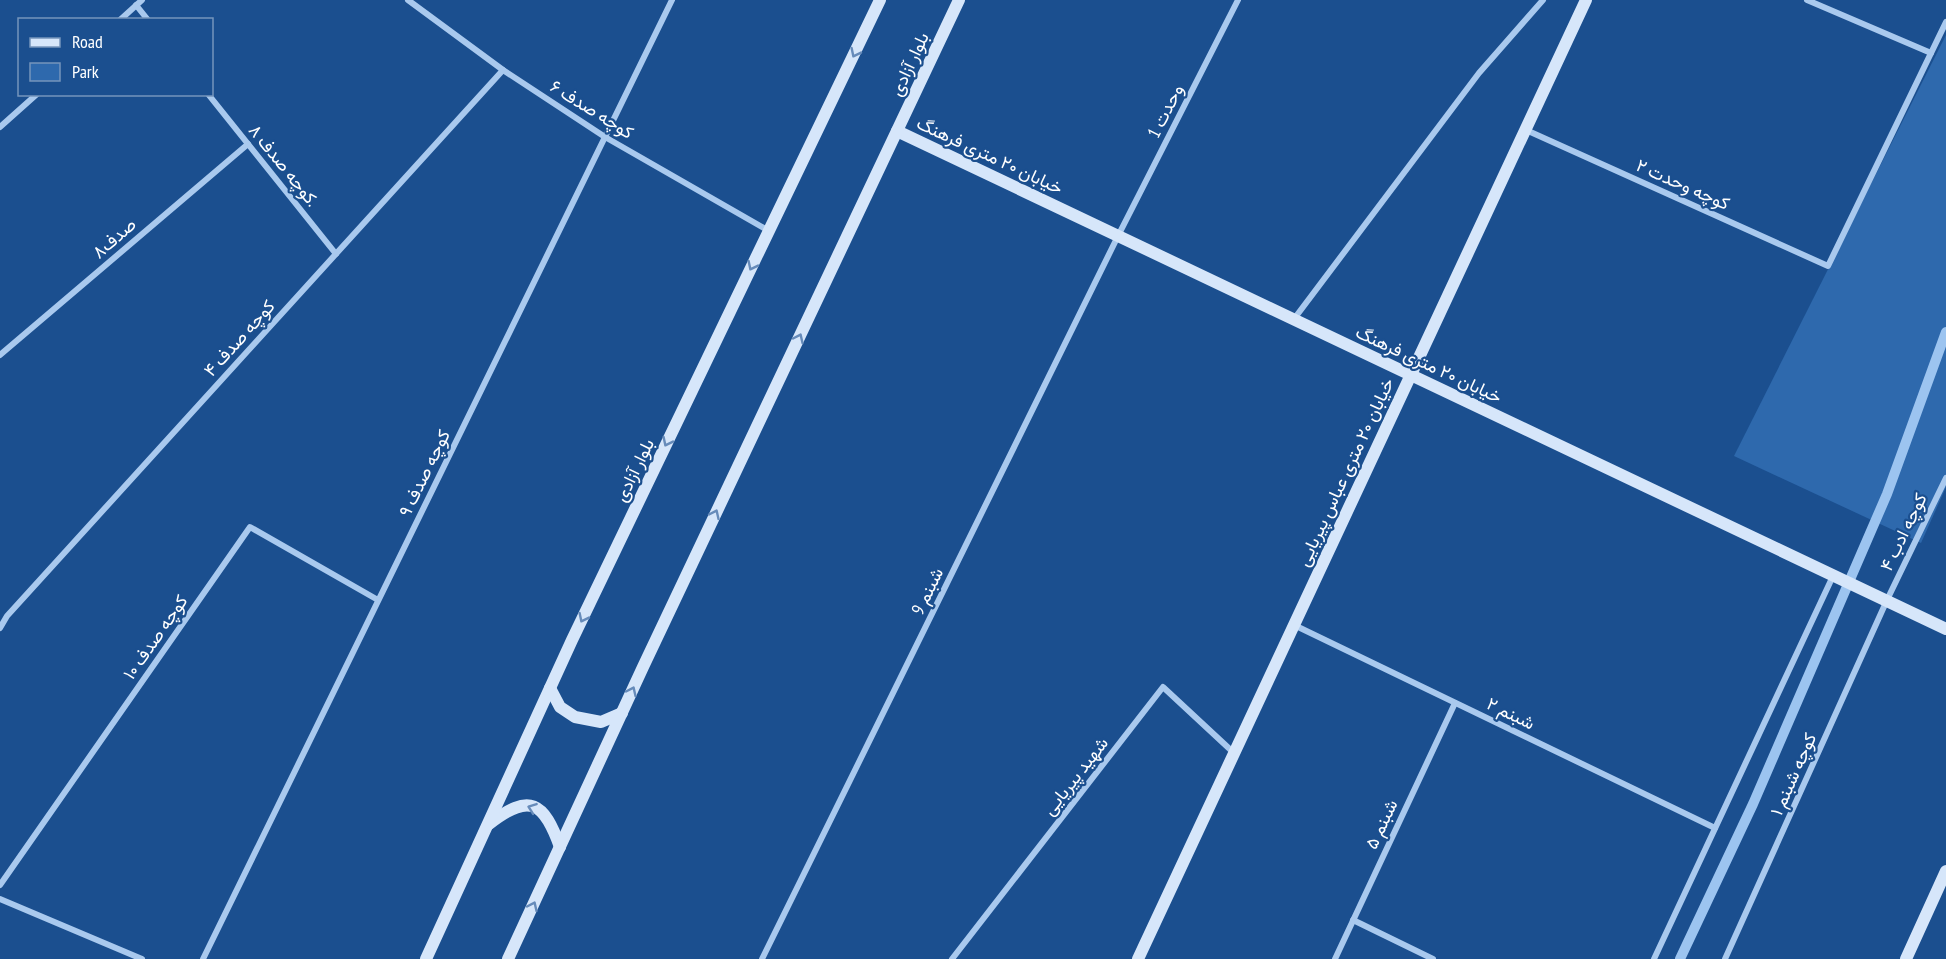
<svg xmlns="http://www.w3.org/2000/svg" width="1946" height="959" viewBox="0 0 1946 959" font-family="'PT Sans Narrow',Vazirmatn,sans-serif">
<style>
.green{fill:#2e69ad}
.lines{fill:none;stroke-linecap:round;stroke-linejoin:round}
.stream{stroke:#9cc4f0;stroke-width:10}
.street{stroke:#a9c9ee;stroke-width:6}
.secondary{stroke:#d6e6fa;stroke-width:12}
.oneway{stroke:#668bba}
.labels{text-anchor:middle;dominant-baseline:central;stroke-width:4.5;stroke-linejoin:round;paint-order:stroke}
.street-label{font-size:18px;fill:#fff;stroke:#1b4f8f}
</style>
<rect width="100%" height="100%" fill="#1b4f8f"/>
<!-- green -->
<path class="green" d="M1946,35V487L1921,543L1734,456Z"/>
<g class="lines">
<!-- stream -->
<path class="stream" d="M1680,959L1753,804L1887,494L1946,332"/>
<!-- street -->
<g class="street">
<path d="M408,0L503,70L605,137L769,231"/>
<path d="M1807,0L1931,53"/>
<path d="M136,5L148,20"/>
<path d="M120,20L142,0"/>
<path d="M208,94L336,254"/>
<path d="M0,127L37,94"/>
<path d="M1526,130L1828,266L1946,22"/>
<path d="M1294,319L1479,73L1543,0"/>
<path d="M0,355L248,144"/>
<path d="M1294,625L1715,828"/>
<path d="M0,628L7,616L503,70"/>
<path d="M0,885L250,527L378,600"/>
<path d="M0,899L142,959"/>
<path d="M1353,920L1433,959"/>
<path d="M203,959L672,0"/>
<path d="M762,959L1118,236L1238,0"/>
<path d="M952,959L1163,687L1234,753"/>
<path d="M1335,959L1455,703"/>
<path d="M1654,959L1833,576"/>
<path d="M1725,959L1887,600L1946,478"/>
</g>
<!-- secondary -->
<g class="secondary">
<path d="M897,131L1946,629"/>
<path d="M550,688L560,707L575,717L601,722L622,713"/>
<path d="M489,824C530,792 544,802 560,847"/>
<path d="M426,959L572,640L880,0"/>
<path d="M508,959L643,667L959,0"/>
<path d="M1138,959L1586,0"/>
<path d="M1906,959L1946,871"/>
</g>
</g>
<!-- one-way arrows -->
<defs><path id="oneway-chevron" d="M-2-3.5L2.5 0L-2 3.5" fill="none" stroke-width="1.6" stroke-linecap="round" stroke-linejoin="round" transform="scale(1.5)"/></defs>
<g class="oneway">
<use href="#oneway-chevron" transform="translate(855 53) rotate(116)"/>
<use href="#oneway-chevron" transform="translate(752 266) rotate(116)"/>
<use href="#oneway-chevron" transform="translate(799 338) rotate(-65)"/>
<use href="#oneway-chevron" transform="translate(667 442) rotate(116)"/>
<use href="#oneway-chevron" transform="translate(715 514) rotate(-65)"/>
<use href="#oneway-chevron" transform="translate(583 618) rotate(116)"/>
<use href="#oneway-chevron" transform="translate(632 691) rotate(-65)"/>
<use href="#oneway-chevron" transform="translate(532 808) rotate(-160)"/>
<use href="#oneway-chevron" transform="translate(533 906) rotate(-65)"/>
</g>
<g class="labels">
<!-- street labels -->
<g class="street-label">
<text transform="translate(909 64) rotate(-65)">بلوار آزادی</text>
<text transform="translate(592 109) rotate(32)">کوچه صدف ۶</text>
<text transform="translate(1165 111) rotate(-63)">وحدت 1</text>
<text transform="translate(990 155) rotate(25)">خیابان ۲۰ متری فرهنگ</text>
<text transform="translate(284 165) rotate(51)">کوچه صدف ۸.</text>
<text transform="translate(1683 184) rotate(24)">کوچه وحدت ۲</text>
<text transform="translate(114 238) rotate(-41)">صدف۸</text>
<text transform="translate(239 338) rotate(-48)">کوچه صدف ۴</text>
<text transform="translate(1429 364) rotate(25)">خیابان ۲۰ متری فرهنگ</text>
<text transform="translate(634 470) rotate(-64)">بلوار آزادی</text>
<text transform="translate(1345 472) rotate(-65)">خیابان ۲۰ متری عباس پیریایی</text>
<text transform="translate(424 473) rotate(-64)">کوچه صدف ۹</text>
<text transform="translate(1903 532) rotate(-64)">کوچه ادب ۴</text>
<text transform="translate(927 591) rotate(-64)">شبنم 9</text>
<text transform="translate(155 637) rotate(-55)">کوچه صدف ۱۰</text>
<text transform="translate(1511 713) rotate(26)">شبنم ۲</text>
<text transform="translate(1793 774) rotate(-66)">کوچه شبنم ۱</text>
<text transform="translate(1075 776) rotate(-52)">شهید پیریایی</text>
<text transform="translate(1381 824) rotate(-65)">شبنم ۵</text>
</g>
</g>
<!-- legend -->
<rect x="18" y="18" width="195" height="78" fill="#1b4f8f" stroke="#7695bc" stroke-width="1.5"/>
<rect x="30" y="38" width="30" height="9" fill="#d6e6fa" stroke="#7695bc" stroke-width="1.5"/>
<text x="72" y="48" font-size="18" fill="#ffffff">Road</text>
<rect x="30" y="63" width="30" height="18" fill="#2e69ad" stroke="#7695bc" stroke-width="1.5"/>
<text x="72" y="78" font-size="18" fill="#ffffff">Park</text>
</svg>
